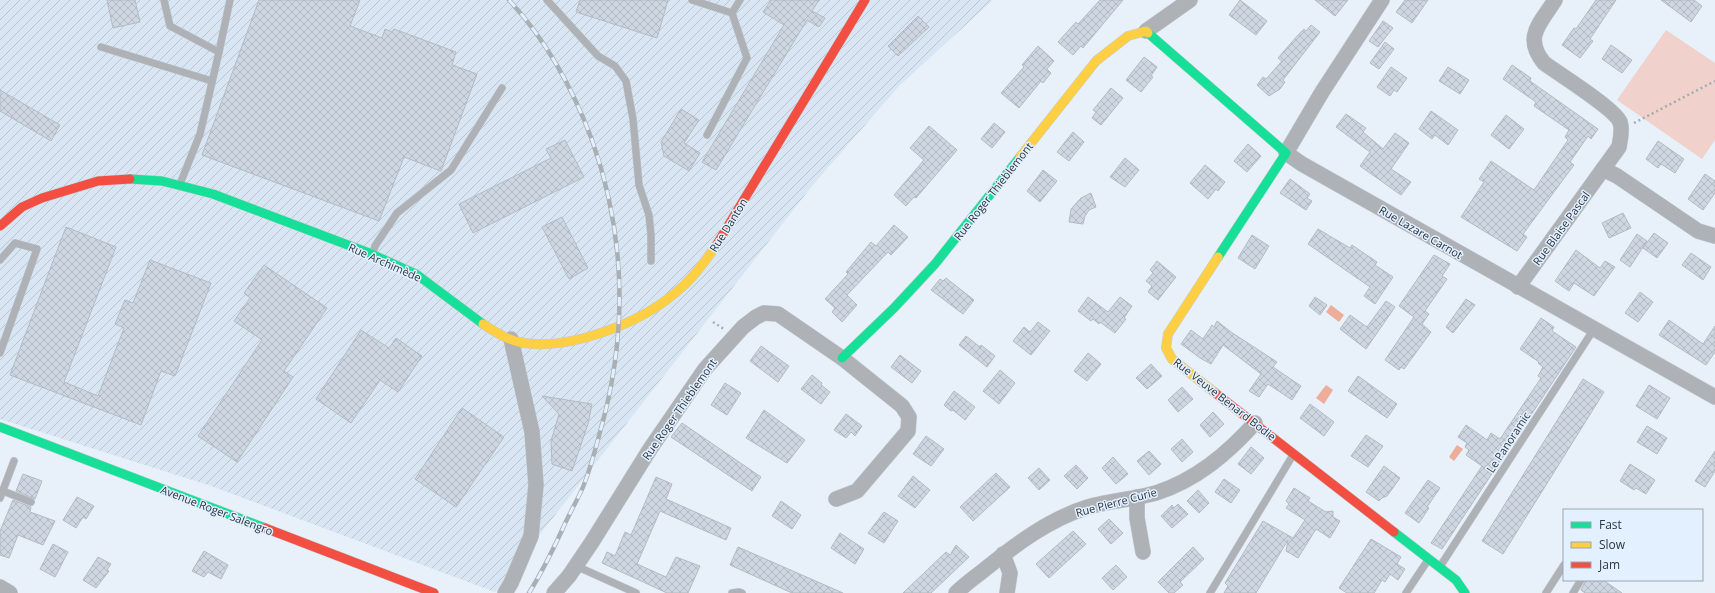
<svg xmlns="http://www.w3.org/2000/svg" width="1715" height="593" viewBox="0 0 1715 593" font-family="'Open Sans',sans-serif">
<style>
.industrial{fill:url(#industrial-furrows)}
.grass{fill:#f0d1cb}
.water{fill:#eead9a}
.building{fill:url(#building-cross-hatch);stroke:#b3bac3}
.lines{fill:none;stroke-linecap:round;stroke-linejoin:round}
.lane-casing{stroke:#c4cbd2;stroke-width:8}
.street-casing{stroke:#c4cbd2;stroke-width:16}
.fast-casing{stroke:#c4cbd2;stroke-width:10}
.slow-casing{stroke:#c4cbd2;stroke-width:10}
.jam-casing{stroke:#c4cbd2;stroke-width:10}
.path{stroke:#a7acb1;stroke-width:2.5;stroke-dasharray:2 3;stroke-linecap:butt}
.lane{stroke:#aeb2b6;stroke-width:7}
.street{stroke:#aeb2b6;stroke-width:15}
.fast{stroke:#16e098;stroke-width:9}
.slow{stroke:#ffcf43;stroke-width:9}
.jam{stroke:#f24e42;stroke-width:9}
.rail-casing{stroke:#a9afb3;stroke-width:4.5}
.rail{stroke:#e2f0ff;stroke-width:3;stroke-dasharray:9;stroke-linecap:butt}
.labels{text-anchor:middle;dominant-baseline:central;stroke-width:3;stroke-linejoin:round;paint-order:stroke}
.street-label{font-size:11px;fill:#2c353f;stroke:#e2f0ff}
</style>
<defs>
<pattern id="industrial-furrows" width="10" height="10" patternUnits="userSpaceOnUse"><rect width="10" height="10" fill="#d8e5f3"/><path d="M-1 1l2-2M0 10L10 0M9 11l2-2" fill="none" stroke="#bac5d1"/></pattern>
<pattern id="building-cross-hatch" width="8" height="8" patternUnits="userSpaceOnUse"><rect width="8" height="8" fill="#ced7e1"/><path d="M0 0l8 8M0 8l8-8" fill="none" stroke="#b1b9c2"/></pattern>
</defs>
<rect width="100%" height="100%" fill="#e8f0f9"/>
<!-- industrial -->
<path class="industrial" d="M0,0H993L899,86L812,186L495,592L211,486L0,419Z"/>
<!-- grass -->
<path class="grass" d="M1666,30L1715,63V140L1702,159L1617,100Z"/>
<!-- water -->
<g class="water">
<path d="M1331,305L1344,315L1339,322L1326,312Z"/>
<path d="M1326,385L1333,390L1324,404L1316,398Z"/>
<path d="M1457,445L1463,449L1454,461L1449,457Z"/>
</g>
<!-- building -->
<g class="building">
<path d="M107,0H135L140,22L113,28Z"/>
<path d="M259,0H360L350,26L382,38L385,29L392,32L394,29L456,52L452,65L477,74L441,171L404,157L379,221L202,155Z"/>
<path d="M580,0H668L657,38L576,12Z"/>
<path d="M771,0H819L812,11L825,18L819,27L807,20L716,170L702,162L784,25L763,12Z"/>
<path d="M1100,0H1123L1083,48L1081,46L1073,55L1058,42L1076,22L1078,24Z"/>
<path d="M1240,0L1267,21L1256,35L1229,15Z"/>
<path d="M1315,0H1348L1335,16Z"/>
<path d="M1405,0H1428L1412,23L1396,12Z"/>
<path d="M1596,0H1616L1590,39L1593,41L1580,58L1562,45L1574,28L1576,29Z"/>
<path d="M1661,0H1694L1702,6L1691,22Z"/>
<path d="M918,16L929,27L898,56L888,46Z"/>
<path d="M1383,21L1393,28L1378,47L1369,41Z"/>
<path d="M1311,25L1320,32L1283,80L1285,82L1280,89L1269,96L1257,85L1263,77L1266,79L1282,61L1278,58L1298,35L1304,29L1306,31Z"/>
<path d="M1385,42L1394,49L1379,69L1370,63Z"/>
<path d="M1611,45L1632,60L1622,73L1602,59Z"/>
<path d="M1038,46L1054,61L1047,69L1051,73L1043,83L1041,81L1019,108L1001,93L1024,67L1022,65Z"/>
<path d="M1144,57L1157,67L1151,76L1153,77L1141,92L1126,80Z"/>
<path d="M1512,65L1531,78L1530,81L1598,129L1591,139L1588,136L1570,162L1574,165L1523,234L1527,237L1517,251L1461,217L1484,182L1479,179L1491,161L1534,190L1568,140L1565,137L1569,130L1534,106L1536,102L1503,79Z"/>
<path d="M1391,67L1407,78L1397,92L1394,90L1390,96L1377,87Z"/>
<path d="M1448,67L1469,80L1460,94L1439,81Z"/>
<path d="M1111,88L1123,98L1101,125L1092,118L1096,112L1093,110Z"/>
<path d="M0,90L60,125L51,141L0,111Z"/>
<path d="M681,109L699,120L684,143L700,153L689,171L664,156L661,142Z"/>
<path d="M1431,111L1458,130L1448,145L1435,135L1432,139L1419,129Z"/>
<path d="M1346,114L1366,128L1363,132L1383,149L1395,133L1409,143L1391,169L1411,182L1401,195L1360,166L1370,152L1336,127Z"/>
<path d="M1506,115L1524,129L1509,149L1491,135Z"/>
<path d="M994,123L1005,132L992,148L981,139Z"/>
<path d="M929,126L957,150L916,198L914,197L906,206L894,195L924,160L910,148Z"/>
<path d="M1073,132L1084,142L1069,161L1057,152Z"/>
<path d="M565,140L584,177L473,233L459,204L551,158L546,149Z"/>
<path d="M1658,141L1684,159L1675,173L1661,164L1658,168L1646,159Z"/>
<path d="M1248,144L1261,156L1247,172L1234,161Z"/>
<path d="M1125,158L1139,170L1125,187L1110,177Z"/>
<path d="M1205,165L1225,182L1218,191L1216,189L1208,199L1190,183Z"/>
<path d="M1043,170L1057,181L1040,202L1027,191Z"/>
<path d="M1705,174L1715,181V193L1703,210L1688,199Z"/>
<path d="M1290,179L1310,194L1307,198L1312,201L1306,210L1280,193Z"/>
<path d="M1091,193L1096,207L1089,210L1085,216L1083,224L1069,222L1071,209L1081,198Z"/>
<path d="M1623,213L1631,228L1609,238L1602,223Z"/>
<path d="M562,217L588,268L569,279L542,227Z"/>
<path d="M894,225L908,237L891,255L888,252L847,295L857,305L842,322L832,312L835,308L825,299L848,274L846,272L871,242L876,246Z"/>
<path d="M66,227L116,247L64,382L98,396L124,328L115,324L125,300L133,303L150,260L211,283L175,376L161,371L141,425L10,375Z"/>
<path d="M1318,229L1350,248L1352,245L1377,262L1375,265L1393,277L1375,304L1364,296L1370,287L1308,244Z"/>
<path d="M1654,233L1668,243L1657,258L1643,248Z"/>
<path d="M1637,234L1647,241L1630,267L1620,260Z"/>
<path d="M1252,235L1269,246L1255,269L1238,258Z"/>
<path d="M1576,250L1600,268L1605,261L1615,267L1594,296L1574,283L1569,291L1555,281Z"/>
<path d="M1691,253L1711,267L1703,280L1682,265Z"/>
<path d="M1434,255L1450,264L1442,276L1447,279L1425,311L1429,314L1422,324L1431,332L1404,369L1401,367L1399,370L1385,360L1414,317L1399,306Z"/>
<path d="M1157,261L1176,277L1158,300L1148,292L1152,286L1146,281L1153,273L1150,270Z"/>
<path d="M264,265L327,308L284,371L293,377L237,462L198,436L262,340L234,321L250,298L244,293Z"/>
<path d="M946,278L974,300L963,314L931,290L940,279L943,281Z"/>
<path d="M1640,292L1653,302L1638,322L1625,313Z"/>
<path d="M1088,297L1108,312L1120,297L1132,306L1124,318L1126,319L1115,333L1100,322L1099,324L1093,319L1091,321L1078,311Z"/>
<path d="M1315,297L1327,305L1320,315L1309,306Z"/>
<path d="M1466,299L1475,305L1453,333L1446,327Z"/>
<path d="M1386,301L1395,307L1366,349L1340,329L1350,315L1367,327Z"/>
<path d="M1541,318L1554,327L1552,331L1576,347L1442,549L1431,543L1482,466L1466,455L1469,450L1465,447L1467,443L1458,437L1466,425L1487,440L1491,433L1500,439L1541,378L1538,376L1543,367L1538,363L1539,362L1520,349Z"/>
<path d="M1669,320L1703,344L1715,326V352L1706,365L1659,335Z"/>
<path d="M1217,321L1231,332L1277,362L1273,367L1301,386L1292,400L1268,384L1259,397L1249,391L1261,374L1223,345L1211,364L1200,358L1181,344L1191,330L1203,339L1212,325L1214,327Z"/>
<path d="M1038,322L1050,331L1031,355L1013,341L1024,327L1030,332Z"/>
<path d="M361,330L389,348L396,338L422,356L398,392L380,380L351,423L316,399Z"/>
<path d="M966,336L980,347L981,345L995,356L987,367L959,345Z"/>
<path d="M761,346L789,366L778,382L750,361Z"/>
<path d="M1088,353L1101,364L1087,381L1074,371Z"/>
<path d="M900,355L921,371L912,383L891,367Z"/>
<path d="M1151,364L1162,376L1147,389L1136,378Z"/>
<path d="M1000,370L1015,383L999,404L983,391Z"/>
<path d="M812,375L822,383L821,385L830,392L821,404L801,389Z"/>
<path d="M1358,376L1397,404L1387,418L1348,391Z"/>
<path d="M1583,379L1604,392L1503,554L1482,541Z"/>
<path d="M725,383L741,393L727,415L711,405Z"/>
<path d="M1649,385L1670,398L1657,419L1636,406Z"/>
<path d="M1182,387L1193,399L1178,412L1168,400Z"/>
<path d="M954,391L975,407L965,420L953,410L951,411L944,405Z"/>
<path d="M542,396L592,404L588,424L572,471L552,464L551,441L559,414Z"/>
<path d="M1310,404L1334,422L1324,436L1300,418Z"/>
<path d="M462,408L504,437L456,507L415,479Z"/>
<path d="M764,410L805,440L787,463L746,438Z"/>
<path d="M1213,412L1224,424L1210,437L1200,425Z"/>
<path d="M846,414L862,426L855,436L851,432L846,438L834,430Z"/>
<path d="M682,423L761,477L752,491L671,437Z"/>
<path d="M1647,426L1667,438L1657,454L1637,442Z"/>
<path d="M1366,435L1383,446L1368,467L1351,456Z"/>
<path d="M926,436L944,449L931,466L913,454Z"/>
<path d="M1182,439L1193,452L1182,462L1171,449Z"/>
<path d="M1251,447L1264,458L1251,474L1238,464Z"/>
<path d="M1149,451L1161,464L1149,475L1137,461Z"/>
<path d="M1715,451V471L1705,487L1695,481Z"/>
<path d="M1113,457L1128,474L1116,484L1102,468Z"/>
<path d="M1630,464L1655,480L1646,494L1636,488L1634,490L1620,481Z"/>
<path d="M1076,465L1088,478L1077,489L1064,476Z"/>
<path d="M1384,466L1400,478L1387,496L1382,498L1379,501L1366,492Z"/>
<path d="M1039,468L1050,480L1039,490L1028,478Z"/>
<path d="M996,473L1010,487L973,521L960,507Z"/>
<path d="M23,474L42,481L35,499L16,491Z"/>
<path d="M913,476L930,490L915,508L898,496Z"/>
<path d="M656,477L672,484L666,499L731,528L726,540L660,511L637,564L666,577L676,557L700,566L688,593H667L602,563L607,552L615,556L625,532L631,535Z"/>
<path d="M1224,479L1240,490L1231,503L1215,492Z"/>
<path d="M1428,480L1440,488L1427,507L1429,508L1419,523L1405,513Z"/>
<path d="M1294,488L1310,498L1308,501L1326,512L1333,511V517L1340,521L1330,538L1316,529L1298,558L1286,551L1288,540L1256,593H1224L1228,586L1225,583L1263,521L1293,538L1305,520L1286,508L1289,504L1286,501Z"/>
<path d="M1198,490L1209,503L1199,513L1187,501Z"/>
<path d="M77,497L94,506L86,519L83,517L76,528L63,520Z"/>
<path d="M13,500L31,507L30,512L55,521L43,545L18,535L9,558L0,555V531Z"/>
<path d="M781,501L801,515L792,529L772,516Z"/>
<path d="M1178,504L1188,514L1172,528L1161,516L1172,505L1174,508Z"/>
<path d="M884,512L898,521L884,543L868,533Z"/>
<path d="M1109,519L1123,533L1111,544L1098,529Z"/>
<path d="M1073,531L1086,544L1049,578L1036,564Z"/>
<path d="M840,533L864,549L855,564L831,548Z"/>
<path d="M1371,539L1401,557L1397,564L1405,569L1398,580L1390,574L1385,582L1382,580L1374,593H1347L1339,588Z"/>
<path d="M53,544L68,552L55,577L40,569Z"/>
<path d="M956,545L969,557L931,593H903L946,552L950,555Z"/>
<path d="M738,547L843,593H792L730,565Z"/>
<path d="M1193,547L1204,559L1180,582L1183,585L1174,593H1169L1158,582Z"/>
<path d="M204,551L228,565L221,579L208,572L204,577L192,571Z"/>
<path d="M98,557L111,564L107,570L109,571L96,588L83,580Z"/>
<path d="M1116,565L1127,577L1113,590L1102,578Z"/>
<path d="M1586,580H1603L1622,593H1585L1581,590Z"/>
</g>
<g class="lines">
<!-- lane casing -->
<g class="lane-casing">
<g id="lane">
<path d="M164,0L170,26L219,52L200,134L180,184"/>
<path d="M547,0L598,56L615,66L626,81L633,119L639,185L649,215L651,235V261"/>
<path d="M692,0L732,13L740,0"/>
<path d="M101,47L212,81"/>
<path d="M219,52L230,0"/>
<path d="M707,135L747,58L732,13"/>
<path d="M373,253L375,246L397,213L451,170L502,88"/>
<path d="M0,260L15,243L37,249L0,353"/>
<path d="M3,491L31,502"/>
<path d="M0,498L14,461"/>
<path d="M1441,565L1594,329"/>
<path d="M576,566L636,593"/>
<path d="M732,593L739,592L742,593"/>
<path d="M1210,593L1293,455"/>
<path d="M1406,593L1428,560"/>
<path d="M1546,593L1564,565"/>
<path d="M1573,593L1581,580"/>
</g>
</g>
<!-- street casing -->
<g class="street-casing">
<g id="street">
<path d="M1382,0L1322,92L1286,153L1302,164L1715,397"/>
<path d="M1146,31L1190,0"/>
<path d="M1603,169L1617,176L1698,231L1715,236"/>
<path d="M1518,287L1619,147C1620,140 1623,130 1620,122C1615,109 1559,74 1544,63C1523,37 1540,24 1555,0"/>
<path d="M1137,497V518L1143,552"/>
<path d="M1003,554L1010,573L1007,593"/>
<path d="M0,587L10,593"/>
<path d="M505,593L511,583L531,536L536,485L532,432L511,339"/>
<path d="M554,593L569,576L592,542L650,449L705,369L743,327L756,317L764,313L778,314L842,358L902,406L909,417L908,431L857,491L836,499"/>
<path d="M956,593C964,585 975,577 984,570C1015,545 1049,519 1088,507C1110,501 1134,499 1156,493C1196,480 1227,454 1255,423"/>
</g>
</g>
<!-- fast casing -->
<g class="fast-casing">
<g id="fast">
<path d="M1148,33L1286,153L1218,257"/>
<path d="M130,179L162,181L213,194L369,253L416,274L483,324"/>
<path d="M842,358L894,308L935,264L1020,157"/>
<path d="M0,427L265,528"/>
<path d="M1394,532L1456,580L1465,593"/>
</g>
</g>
<!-- slow casing -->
<g class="slow-casing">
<g id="slow">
<path d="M1020,157L1096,61L1128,36L1146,31L1148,33"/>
<path d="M483,324C495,332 509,341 524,343C571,350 640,323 675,293C692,280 705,262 717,244"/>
<path d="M1214,392L1172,359L1166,348L1168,334L1218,257"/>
</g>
</g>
<!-- jam casing -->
<g class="jam-casing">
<g id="jam">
<path d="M0,226L22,207L42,198L98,181L130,179"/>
<path d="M717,244L865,0"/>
<path d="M1214,392L1394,532"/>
<path d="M265,528L434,593"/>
</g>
</g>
<!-- path -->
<g class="path">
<path d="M1634,123L1715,81"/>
<path d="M713,322L724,329"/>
</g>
<!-- lane -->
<use href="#lane" class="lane"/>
<!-- street -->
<use href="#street" class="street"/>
<!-- fast -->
<use href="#fast" class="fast"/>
<!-- slow -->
<use href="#slow" class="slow"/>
<!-- jam -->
<use href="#jam" class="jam"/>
<!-- rail casing -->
<g class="rail-casing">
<path id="rail" d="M509,0C546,40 573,89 592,140C626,236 628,334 600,432C595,451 590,470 583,487C577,501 569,514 563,528C553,550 542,572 529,593"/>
</g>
<!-- rail -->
<use href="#rail" class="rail"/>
</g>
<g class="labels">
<!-- street labels -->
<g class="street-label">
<text transform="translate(993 191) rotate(-52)">Rue Roger Thieblemont</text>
<text transform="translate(728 225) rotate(-58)">Rue Danton</text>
<text transform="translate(1561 228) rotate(-54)">Rue Blaise Pascal</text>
<text transform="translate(1421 232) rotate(30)">Rue Lazare Carnot</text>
<text transform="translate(385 262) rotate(24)">Rue Archimède</text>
<text transform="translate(1225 399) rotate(38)">Rue Veuve Benard Bodie</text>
<text transform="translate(679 409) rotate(-55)">Rue Roger Thieblemont</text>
<text transform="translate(1508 442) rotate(-57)">Le Panoramic</text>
<text transform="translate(1116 502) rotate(-15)">Rue Pierre Curie</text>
<text transform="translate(217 510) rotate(21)">Avenue Roger Salengro</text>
</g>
</g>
<!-- legend -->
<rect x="1563" y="509" width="140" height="72" fill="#e2f0ff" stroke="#99a5b2"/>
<rect x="1571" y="522" width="20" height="6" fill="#16e098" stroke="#99a5b2"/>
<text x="1599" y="529" font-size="12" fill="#2c353f">Fast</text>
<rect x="1571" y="542" width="20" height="6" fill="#ffcf43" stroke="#99a5b2"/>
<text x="1599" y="549" font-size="12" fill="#2c353f">Slow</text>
<rect x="1571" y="562" width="20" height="6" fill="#f24e42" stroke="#99a5b2"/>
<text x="1599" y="569" font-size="12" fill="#2c353f">Jam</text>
</svg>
